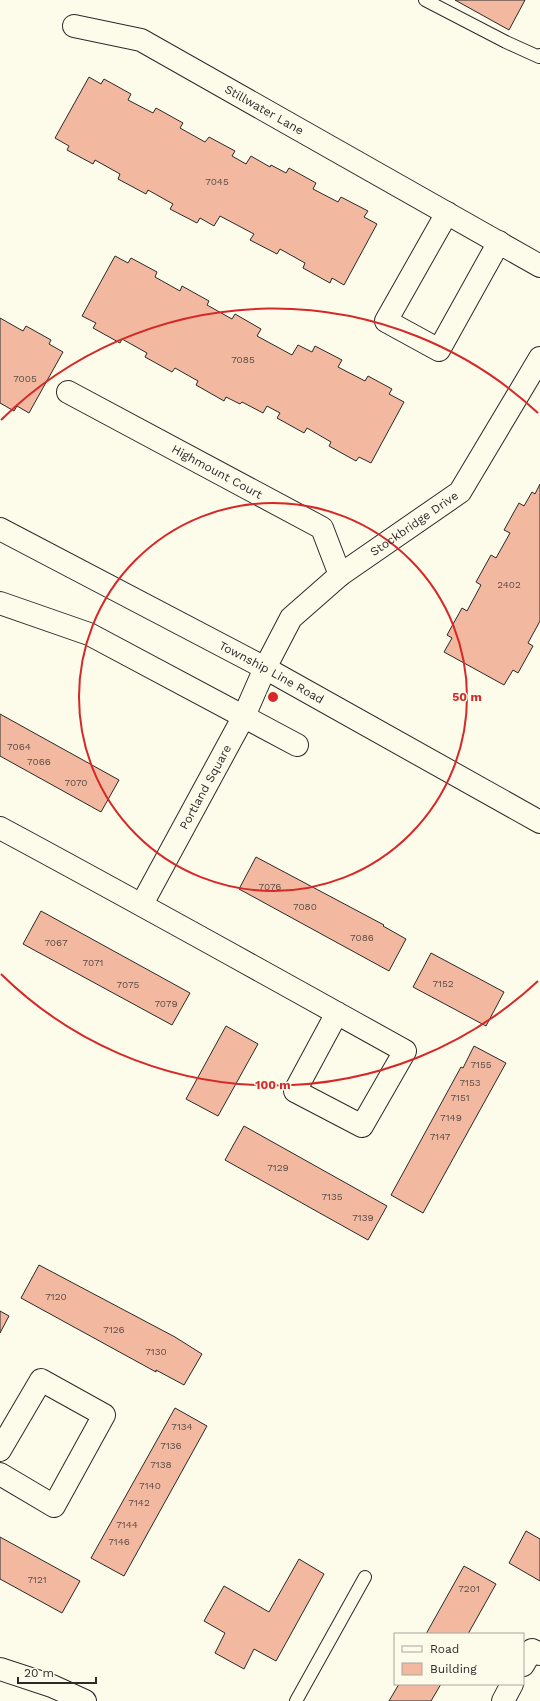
<svg xmlns="http://www.w3.org/2000/svg" width="540" height="1701" viewBox="0 0 540 1701" font-family="'Work Sans',sans-serif">
<style>
.building{fill:#f2b8a0;stroke:#2b2b2b}
.lines{fill:none;stroke-linecap:round;stroke-linejoin:round}
.service-casing{stroke:#2b2b2b;stroke-width:14}
.minor-casing{stroke:#2b2b2b;stroke-width:24}
.secondary-casing{stroke:#2b2b2b;stroke-width:24}
.service{stroke:#fdfbea;stroke-width:12}
.minor{stroke:#fdfbea;stroke-width:22}
.secondary{stroke:#fdfbea;stroke-width:22}
.ring{fill:none;stroke:#d62828;stroke-width:2}
.labels{text-anchor:middle;dominant-baseline:central;stroke-width:3;stroke-linejoin:round;paint-order:stroke}
.number-label{font-size:10px;fill:#5d4e48}
.street-label{font-size:12px;fill:#2b2b2b;stroke:#fdfbea}
.centre{fill:#d62828;stroke:#fdfbea;stroke-width:2}
.ring-label{font-size:12px;text-anchor:middle;font-weight:bold;fill:#d62828;stroke:#fdfbea;stroke-width:3;stroke-linejoin:round;paint-order:stroke}
</style>
<rect width="100%" height="100%" fill="#fdfbea"/>
<!-- building -->
<g class="building">
<path d="M455,0H525L509,30Z"/>
<path d="M89,77L101,84L104,79L131,94L128,100L153,113L156,108L183,123L180,128L205,142L209,137L235,151L232,156L246,164L251,156L270,167L271,165L286,173L289,168L316,183L313,189L338,202L341,197L368,211L364,217L377,224L344,285L332,278L330,283L303,268L305,263L280,249L277,254L250,240L254,234L220,216L214,226L200,218L197,223L170,209L173,204L148,190L146,194L118,179L120,174L95,160L93,164L67,150L69,146L55,138Z"/>
<path d="M115,256L128,263L131,258L157,272L155,277L180,291L182,286L209,301L207,305L232,319L235,314L261,329L257,336L292,355L298,345L312,352L315,346L342,360L338,367L365,381L368,376L392,389L389,394L404,402L371,463L359,457L356,461L329,446L331,442L307,428L304,433L277,418L280,413L267,406L263,413L242,402L240,404L226,397L224,401L196,385L198,381L175,368L172,372L145,357L147,353L122,339L120,343L93,328L96,323L82,316Z"/>
<path d="M0,318L23,331L26,326L51,340L49,344L63,352L29,413L17,406L14,411L0,403Z"/>
<path d="M540,484V621L528,643L533,646L518,673L513,670L504,685L444,652L452,638L447,635L462,608L467,611L481,585L476,582L491,555L496,558L510,533L504,530L519,503L524,506L532,492L535,494Z"/>
<path d="M0,714L119,780L101,812L0,756Z"/>
<path d="M256,857L384,925L383,926L406,939L389,971L239,889Z"/>
<path d="M41,911L190,993L172,1025L23,944Z"/>
<path d="M431,953L504,992L486,1026L413,987Z"/>
<path d="M226,1026L258,1044L218,1116L186,1099Z"/>
<path d="M474,1046L506,1063L423,1213L391,1195L461,1067L463,1068Z"/>
<path d="M244,1126L387,1206L368,1240L225,1160Z"/>
<path d="M39,1265L175,1337L202,1354L184,1385L156,1370V1372L21,1298Z"/>
<path d="M0,1311L9,1316L0,1333Z"/>
<path d="M175,1408L207,1426L124,1576L91,1558Z"/>
<path d="M526,1531L540,1539V1581L509,1563Z"/>
<path d="M0,1537L80,1581L62,1613L0,1579Z"/>
<path d="M299,1559L324,1574L276,1661L254,1649L244,1669L215,1653L225,1633L204,1621L224,1586L269,1612Z"/>
<path d="M464,1566L496,1584L468,1634H426Z"/>
<path d="M399,1684H441L431,1701H389Z"/>
</g>
<g class="lines">
<!-- service casing -->
<g class="service-casing">
<g id="service">
<path d="M425,0L506,42L539,57L540,55"/>
<path d="M296,1701L365,1577"/>
</g>
</g>
<!-- minor casing -->
<g class="minor-casing">
<g id="minor">
<path id="s1" d="M74,26L141,40L540,266"/>
<path d="M447,213L386,321L439,350L499,242"/>
<path id="s2" d="M68,392L322,528L340,575"/>
<path d="M0,603L89,634L297,745"/>
<path d="M0,828C136,901 270,976 405,1051L362,1126L295,1091L337,1013"/>
<path id="s3" d="M142,904L244,716L265,668L291,618L340,575L460,492L540,358"/>
<path d="M0,1450L41,1380L104,1415L54,1506L0,1474"/>
<path d="M523,1665L532,1650L540,1654"/>
<path d="M0,1669L52,1686L85,1701"/>
<path d="M503,1701L512,1684"/>
</g>
</g>
<!-- secondary casing -->
<g class="secondary-casing">
<g id="secondary">
<path id="s4" d="M0,529L265,668L540,822"/>
</g>
</g>
<!-- service -->
<use href="#service" class="service"/>
<!-- minor -->
<use href="#minor" class="minor"/>
<!-- secondary -->
<use href="#secondary" class="secondary"/>
</g>
<!-- distance rings -->
<g class="ring">
<circle cx="273" cy="697" r="194"/>
<path d="M538 981A388 388 0 0 1 1 974M1 420A388 388 0 0 1 538 413"/>
</g>
<g class="labels">
<!-- number labels -->
<g class="number-label">
<text x="217" y="181">7045</text>
<text x="243" y="359">7085</text>
<text x="25" y="378">7005</text>
<text x="509" y="584">2402</text>
<text x="19" y="746">7064</text>
<text x="39" y="761">7066</text>
<text x="76" y="782">7070</text>
<text x="270" y="886">7076</text>
<text x="305" y="906">7080</text>
<text x="362" y="937">7086</text>
<text x="56" y="942">7067</text>
<text x="93" y="962">7071</text>
<text x="443" y="983">7152</text>
<text x="128" y="984">7075</text>
<text x="166" y="1003">7079</text>
<text x="481" y="1064">7155</text>
<text x="470" y="1082">7153</text>
<text x="460" y="1097">7151</text>
<text x="451" y="1117">7149</text>
<text x="440" y="1136">7147</text>
<text x="278" y="1167">7129</text>
<text x="332" y="1196">7135</text>
<text x="363" y="1217">7139</text>
<text x="56" y="1296">7120</text>
<text x="114" y="1329">7126</text>
<text x="156" y="1351">7130</text>
<text x="182" y="1426">7134</text>
<text x="171" y="1445">7136</text>
<text x="161" y="1464">7138</text>
<text x="150" y="1485">7140</text>
<text x="139" y="1502">7142</text>
<text x="127" y="1524">7144</text>
<text x="119" y="1541">7146</text>
<text x="37" y="1579">7121</text>
<text x="469" y="1588">7201</text>
</g>
<!-- street labels -->
<g class="street-label">
<text stroke="none"><textPath href="#s1" startOffset="210">Stillwater Lane</textPath></text>
<text stroke="none"><textPath href="#s2" startOffset="169">Highmount Court</textPath></text>
<text stroke="none"><textPath href="#s3" startOffset="478">Stockbridge Drive</textPath></text>
<text stroke="none"><textPath href="#s4" startOffset="307">Township Line Road</textPath></text>
<text stroke="none"><textPath href="#s3" startOffset="133">Portland Square</textPath></text>
</g>
</g>
<circle cx="273" cy="697" r="6" class="centre"/>
<g class="ring-label">
<text x="467" y="701">50 m</text>
<text x="273" y="1089">100 m</text>
</g>
<!-- legend -->
<rect x="394" y="1633" width="130" height="52" fill="#fdfbea" stroke="#a9a89e"/>
<rect x="402" y="1646" width="20" height="6" fill="#fdfbea" stroke="#a9a89e"/>
<text x="430" y="1653" font-size="12" fill="#2b2b2b">Road</text>
<rect x="402" y="1663" width="20" height="12" fill="#f2b8a0" stroke="#a9a89e"/>
<text x="430" y="1673" font-size="12" fill="#2b2b2b">Building</text>
<!-- scale -->
<path d="M18 1677v6h78v-6" fill="none" stroke="#2b2b2b" stroke-width="2"/>
<text x="24" y="1677" font-size="12" fill="#2b2b2b" stroke="#fdfbea" stroke-width="3" paint-order="stroke">20 m</text>
</svg>
